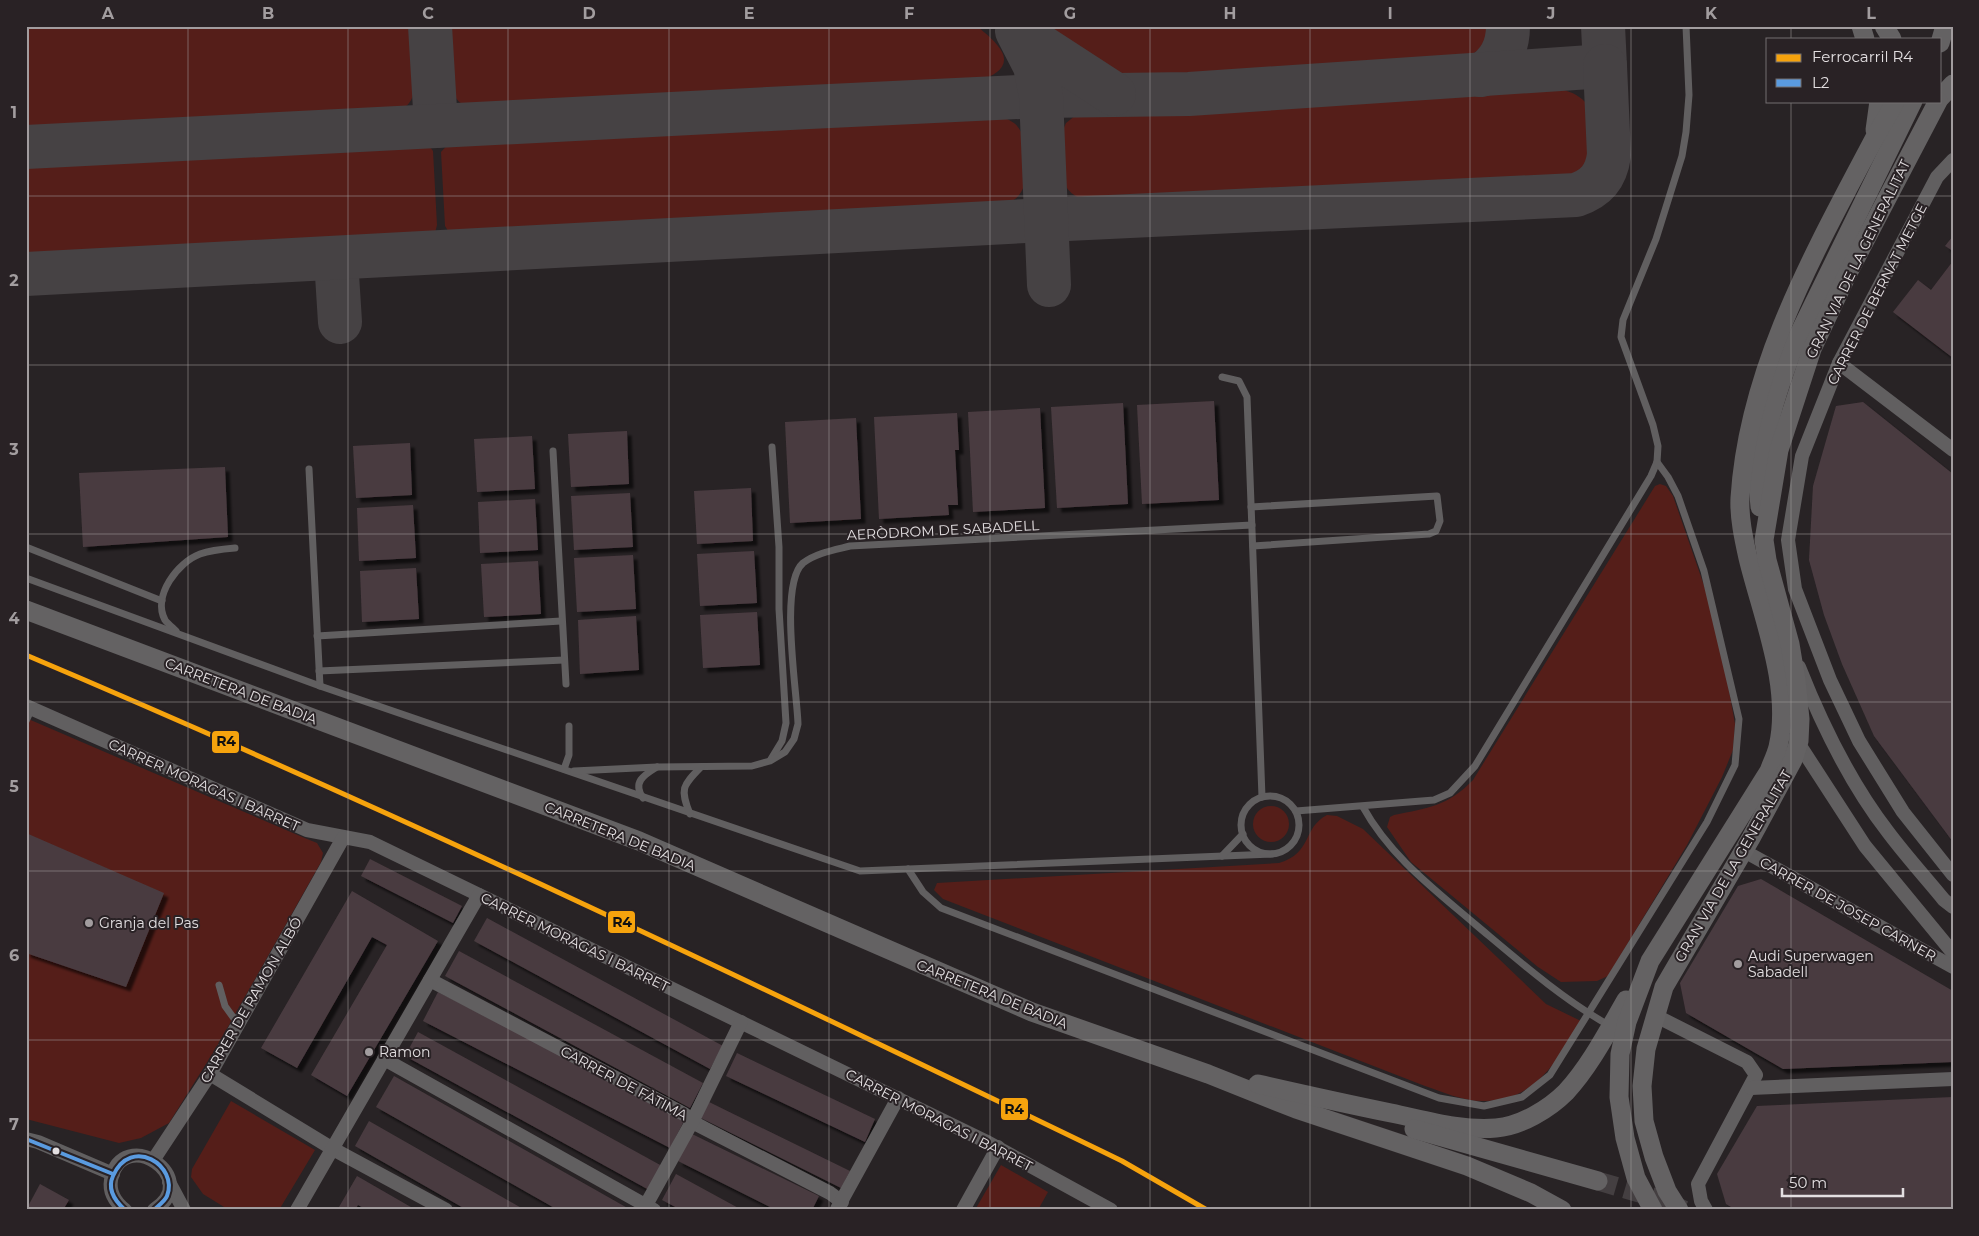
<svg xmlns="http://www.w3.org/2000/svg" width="1979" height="1236" viewBox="0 0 1979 1236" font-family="Montserrat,sans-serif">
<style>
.green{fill:#551e19}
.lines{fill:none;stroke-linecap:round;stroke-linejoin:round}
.taxiway{stroke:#464244;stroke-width:44}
.building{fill:#4a3b40;filter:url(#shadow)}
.secondary-tunnel{stroke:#443f41;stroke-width:19;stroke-dasharray:19 9;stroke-linecap:butt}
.lane{stroke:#615f60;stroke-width:7}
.street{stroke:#615f60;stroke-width:14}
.secondary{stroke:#646263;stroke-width:19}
.bus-1-casing{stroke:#292225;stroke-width:8}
.bus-1{stroke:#5a9be0;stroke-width:4}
.rail-1-casing{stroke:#292225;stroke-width:9}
.rail-1{stroke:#f6a30d;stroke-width:5}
.grid{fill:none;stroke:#a29d9f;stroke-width:1;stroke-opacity:0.55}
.poi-dot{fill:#a29d9f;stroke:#292225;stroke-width:2}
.bus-dot{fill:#e3dfe1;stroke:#292225;stroke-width:2}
.labels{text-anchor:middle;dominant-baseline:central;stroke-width:4;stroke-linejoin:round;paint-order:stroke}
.street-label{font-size:14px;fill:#e3dfe1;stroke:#292225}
.poi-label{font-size:14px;fill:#e3dfe1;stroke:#292225;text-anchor:start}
.line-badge{stroke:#292225;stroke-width:2}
.pale-badge-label{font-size:14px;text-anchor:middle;font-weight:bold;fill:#111}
.neatline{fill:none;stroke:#a29d9f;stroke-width:2}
.grid-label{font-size:16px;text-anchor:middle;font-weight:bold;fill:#a29d9f}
</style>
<defs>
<filter id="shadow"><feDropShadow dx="4.5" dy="4.5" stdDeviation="1" flood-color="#0009"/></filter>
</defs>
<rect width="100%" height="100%" fill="#282325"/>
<!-- green -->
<g class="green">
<path d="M26,26H417C418,44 421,96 406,106C395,114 376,115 364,117L26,134Z"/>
<path d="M443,26H977C986,34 996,41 1002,52C1015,78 962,85 947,87L509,110C495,109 474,111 462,104C446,95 444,44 443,26Z"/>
<path d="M1034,26H1488C1486,59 1463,56 1436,62L1130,77C1095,73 1063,45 1034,26Z"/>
<path d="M1526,85C1543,86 1568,87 1582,99C1602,116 1598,161 1576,174C1564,181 1547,181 1534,184L1121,204C1085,202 1060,202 1060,158C1060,146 1061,133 1066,123L1076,115L1121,105Z"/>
<path d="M961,114C976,114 1001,113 1014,123C1031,136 1033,186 1015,199C998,212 972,211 952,214L462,238L450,234L445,226L441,152L453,139Z"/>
<path d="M418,142L430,147L433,151L437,225L434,237L423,240L26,261V161Z"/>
<path d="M1660,484L1666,486L1673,496L1708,597L1728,685L1735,724L1733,750L1722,777L1687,845L1608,976L1597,981L1561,982L1538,967L1411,862L1387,827L1390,817L1394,815C1428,808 1448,806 1473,780L1655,486Z"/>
<path d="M26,718L307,839L317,843L323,853L321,862L216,1048L169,1123L141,1138L119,1143L26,1119Z"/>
<circle cx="1271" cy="824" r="18"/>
<path d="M1327,815L1337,816L1363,829L1546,1004L1581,1021C1557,1060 1537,1100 1485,1101C1465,1102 1443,1092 1425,1086L943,899L934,890L937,883L1279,863C1313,853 1302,828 1327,815Z"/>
<path d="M231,1101L315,1150L279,1210H229L203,1194L191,1177L192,1169Z"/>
<path d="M1001,1165L1048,1192L1038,1210H975Z"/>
</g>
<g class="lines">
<!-- taxiway -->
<g class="taxiway">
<path d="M430,26L436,126"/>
<path d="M1481,75C1499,64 1508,48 1508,26"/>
<path d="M26,147L809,107L1041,96L1189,94L1605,66L1603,26"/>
<path d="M336,259L340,322"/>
<path d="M26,274L1046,220L1576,195C1596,188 1606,177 1609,155L1605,66"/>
<path d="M1049,285L1041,96L1035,66L1017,31L1114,94"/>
</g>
</g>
<!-- building -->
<g class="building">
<path d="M1953,236V251L1945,246Z"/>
<path d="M1953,261V358L1893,312L1918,280L1931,290Z"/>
<path d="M1214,401L1219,500L1142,504L1137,405Z"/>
<path d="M1863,402L1953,474V842L1874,736L1842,664L1824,615L1809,560L1813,486L1836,406Z"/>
<path d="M1123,403L1128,504L1057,508L1051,407Z"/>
<path d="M1040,408L1045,508L973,512L968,412Z"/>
<path d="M957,413L959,450H955L958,505H948L949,515L879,519L874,417Z"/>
<path d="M856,418L861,519L790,523L785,422Z"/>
<path d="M627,431L629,484L571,487L568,434Z"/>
<path d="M532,436L535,489L477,492L474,439Z"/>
<path d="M410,443L412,495L356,498L353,446Z"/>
<path d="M225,467L228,537L83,547L79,473Z"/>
<path d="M751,488L753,541L697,544L694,491Z"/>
<path d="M630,493L633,547L574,550L571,496Z"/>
<path d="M535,499L538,550L480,553L478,502Z"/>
<path d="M413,505L416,558L359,561L357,508Z"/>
<path d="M754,551L757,603L700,606L697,554Z"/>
<path d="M633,555L636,609L577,612L574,558Z"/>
<path d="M538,561L541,614L484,617L481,564Z"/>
<path d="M416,568L419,619L362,622L360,571Z"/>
<path d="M757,612L760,665L703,668L700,615Z"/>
<path d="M636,616L639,670L580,674L578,620Z"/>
<path d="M26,833L164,893L126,987L26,953Z"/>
<path d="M370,859L462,906L453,923L361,876Z"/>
<path d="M1761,879L1953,991V1062L1783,1069L1686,1013L1680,983L1738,886Z"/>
<path d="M352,891L438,941L347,1096L311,1075L387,945L372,937L297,1068L261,1048Z"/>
<path d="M487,918L723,1046L710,1069L474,941Z"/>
<path d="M459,951L703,1083L690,1108L445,976Z"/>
<path d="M438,992L685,1119L670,1148L423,1021Z"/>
<path d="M418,1032L662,1166L649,1190L405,1056Z"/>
<path d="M737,1053L875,1119L865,1142L726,1076Z"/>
<path d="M394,1076L631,1210H558L376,1107Z"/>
<path d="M1953,1097V1210H1736L1726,1204L1717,1174L1757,1106Z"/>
<path d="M709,1102L850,1171L841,1188L701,1118Z"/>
<path d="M369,1121L525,1210H467L355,1146Z"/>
<path d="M692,1134L819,1196L812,1210H776L678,1161Z"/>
<path d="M676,1174L742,1210H681L662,1200Z"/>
<path d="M357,1176L416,1210H367L358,1205L355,1210H344L339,1207Z"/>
<path d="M40,1184L69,1200L63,1210H26Z"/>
</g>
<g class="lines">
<!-- secondary-tunnel -->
<path class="secondary-tunnel" d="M1598,1181L1663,1200L1684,1210"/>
<!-- lane -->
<g class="lane">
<path d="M1222,377L1239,381L1247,397L1262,797"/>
<path d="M553,451L566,684"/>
<path d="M309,469L320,686"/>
<path d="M1251,507L1437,496L1440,521L1436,531L1429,534L1253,546"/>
<path d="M26,547L162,601"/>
<path d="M26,578L320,686L860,871L1272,854"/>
<path d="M176,631C173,628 168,624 165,620C152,596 178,562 200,554C211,550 223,549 235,548"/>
<path d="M317,636L561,621"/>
<path d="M319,671L564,660"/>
<path d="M26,721L32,708"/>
<path d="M771,759L782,741L786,723L779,609V547L772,447"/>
<path d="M564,769L569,755V726"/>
<path d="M574,771L657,767L752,766L770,761L785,752L794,739L798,724C797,691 779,584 803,563C816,553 834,550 850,546L1252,525"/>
<circle cx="1270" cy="825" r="29"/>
<path d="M643,798C632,782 644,775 657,767"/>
<path d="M1363,807C1390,856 1434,889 1476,925C1519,961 1561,998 1610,1026"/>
<path d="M1296,811L1434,800L1450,793L1475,766L1651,476L1657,462L1658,446L1653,425L1621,337L1623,320L1656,239L1682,156L1686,132L1689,95L1686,26"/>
<path d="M690,814C680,789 682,786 701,767"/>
<path d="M1222,856L1243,834"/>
<path d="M908,869L923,892L941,908L1439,1098L1484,1106L1522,1097L1550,1075L1707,822L1735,765L1739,719L1704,571L1678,496L1668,477L1657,462"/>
<path d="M219,985L225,1006L238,1024"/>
</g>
<!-- street -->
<g class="street">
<path d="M1953,160L1937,177L1839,363L1802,456L1788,540L1795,589L1830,680L1859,741L1903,812L1953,875"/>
<path d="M1839,363L1953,450"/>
<path d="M1799,667C1822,725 1850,783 1888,832C1906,856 1926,878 1944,900L1953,907"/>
<path d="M26,706L307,830L370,842L985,1141L1111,1210"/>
<path d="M1795,738L1865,846L1953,953"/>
<path d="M1744,851L1953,967"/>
<path d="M430,980L684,1114L698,1125L830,1193L842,1202"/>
<path d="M1656,1016L1747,1062L1756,1075L1698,1184L1701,1201L1706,1210"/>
<path d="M384,1059L654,1210"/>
<path d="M210,1074L333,1149L446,1210"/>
<path d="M1751,1088L1953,1079"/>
<path d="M26,1139L38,1142L113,1174"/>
<path d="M154,1159L210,1074L343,838"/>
<path d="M169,1182L184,1210"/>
<path d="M646,1205L693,1120L741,1022"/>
<path d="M837,1209L898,1098"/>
<path d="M125,1210C115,1202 109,1192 111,1180C122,1124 204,1178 154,1210"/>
<path d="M297,1210L479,895"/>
<path d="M963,1210L998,1147"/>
</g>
<!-- secondary -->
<g class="secondary">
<path d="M1861,26L1865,39"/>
<path d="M1884,26L1892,39"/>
<path d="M1940,43L1945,26"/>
<path d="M1940,98L1953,84"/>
<path d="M1875,130L1879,101"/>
<path d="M1760,507C1754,455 1779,385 1797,338L1913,101"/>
<path d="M26,610L639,841L1032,1012L1208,1074L1296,1109L1467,1166L1531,1193L1562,1210"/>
<path d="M1258,1084C1302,1094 1347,1104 1391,1113C1425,1120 1461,1131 1496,1128C1521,1126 1549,1109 1566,1092C1590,1066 1608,1031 1626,1000"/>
<path d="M1414,1129L1598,1181"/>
<path d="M1653,1210L1636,1178L1625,1138L1619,1097L1620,1054L1627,1022L1650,961L1769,771C1772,763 1776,755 1778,747C1792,687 1762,616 1748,558C1744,540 1739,518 1740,498C1748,369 1814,253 1873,141C1880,127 1889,115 1895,101"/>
<path d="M1679,1210L1667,1191L1654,1157L1644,1121L1642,1086L1646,1049L1664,987L1751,838L1793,760L1799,741L1800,719L1796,680L1790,644L1767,560L1764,540L1779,450L1812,349L1848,273L1938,101"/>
</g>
<!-- bus-1 casing -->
<g class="bus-1-casing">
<g id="bus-1">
<path d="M26,1139L113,1174"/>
<path d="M125,1210C115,1201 107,1189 113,1176C131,1135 179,1166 167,1196C165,1201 158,1206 154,1210"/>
</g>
</g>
<!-- bus-1 -->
<use href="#bus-1" class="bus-1"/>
<!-- rail-1 casing -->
<g class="rail-1-casing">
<path id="rail-1" d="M26,655C397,812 760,986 1122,1161L1207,1210"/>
</g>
<!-- rail-1 -->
<use href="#rail-1" class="rail-1"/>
</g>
<!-- grid -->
<path class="grid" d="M188,26V1210M348,26V1210M508,26V1210M669,26V1210M829,26V1210M990,26V1210M1150,26V1210M1310,26V1210M1470,26V1210M1631,26V1210M1791,26V39M1791,101V1210M26,196H1953M26,365H1953M26,534H1953M26,702H1953M26,871H1953M26,1040H1953"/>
<!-- markers -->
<g class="poi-dot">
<circle cx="89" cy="923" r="5"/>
<circle cx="1738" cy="964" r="5"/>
<circle cx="369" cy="1052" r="5"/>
</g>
<circle class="bus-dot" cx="56" cy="1151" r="4.5"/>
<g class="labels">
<!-- street labels -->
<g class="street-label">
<text transform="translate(1858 259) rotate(-64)">GRAN VIA DE LA GENERALITAT</text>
<text transform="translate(1877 294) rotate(-63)">CARRER DE BERNAT METGE</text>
<text transform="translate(943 530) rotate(-3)">AERÒDROM DE SABADELL</text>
<text transform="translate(241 691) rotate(21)">CARRETERA DE BADIA</text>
<text transform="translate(204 785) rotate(24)">CARRER MORAGAS I BARRET</text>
<text transform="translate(620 836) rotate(22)">CARRETERA DE BADIA</text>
<text transform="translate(1733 866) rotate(-60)">GRAN VIA DE LA GENERALITAT</text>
<text transform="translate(1848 909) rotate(29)">CARRER DE JOSEP CARNER</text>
<text transform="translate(575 942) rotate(26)">CARRER MORAGAS I BARRET</text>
<text transform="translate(992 994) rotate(22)">CARRETERA DE BADIA</text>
<text transform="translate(251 1000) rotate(-60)">CARRER DE RAMON ALBÓ</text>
<text transform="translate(624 1083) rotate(28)">CARRER DE FÀTIMA</text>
<text transform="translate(939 1120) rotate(27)">CARRER MORAGAS I BARRET</text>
</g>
<!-- poi labels -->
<g class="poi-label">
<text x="99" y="923">Granja del Pas</text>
<text x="1748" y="956">Audi Superwagen<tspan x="1748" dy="16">Sabadell</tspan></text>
<text x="379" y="1052">Ramon</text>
</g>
</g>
<g class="line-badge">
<rect x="211" y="730" width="29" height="24" rx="5" fill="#f6a30d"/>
<rect x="607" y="910" width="29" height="24" rx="5" fill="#f6a30d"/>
<rect x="1000" y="1097" width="29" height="24" rx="5" fill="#f6a30d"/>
</g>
<g class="pale-badge-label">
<text x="226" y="746">R4</text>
<text x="622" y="927">R4</text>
<text x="1014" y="1114">R4</text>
</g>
<!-- border -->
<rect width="1979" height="1236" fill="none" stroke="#292225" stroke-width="55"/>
<!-- legend -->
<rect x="1766" y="38" width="175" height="65" fill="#292225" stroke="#736e70"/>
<rect x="1776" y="54" width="25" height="8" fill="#f6a30d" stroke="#736e70"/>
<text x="1812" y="62" font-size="15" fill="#e3dfe1">Ferrocarril R4</text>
<rect x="1776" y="79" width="25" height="8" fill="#5a9be0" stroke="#736e70"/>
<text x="1812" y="88" font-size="15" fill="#e3dfe1">L2</text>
<!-- scale -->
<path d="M1782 1188v8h121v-8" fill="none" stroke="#e3dfe1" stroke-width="2.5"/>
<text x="1789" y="1188" font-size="15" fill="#e3dfe1" stroke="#292225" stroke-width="4" paint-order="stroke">50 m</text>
<rect x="28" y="28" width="1924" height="1180" class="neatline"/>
<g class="grid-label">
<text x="108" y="19">A</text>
<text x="268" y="19">B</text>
<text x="428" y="19">C</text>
<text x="589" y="19">D</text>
<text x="749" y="19">E</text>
<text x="909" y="19">F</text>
<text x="1070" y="19">G</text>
<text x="1230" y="19">H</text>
<text x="1390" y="19">I</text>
<text x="1551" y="19">J</text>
<text x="1711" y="19">K</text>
<text x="1871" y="19">L</text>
<text x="14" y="118">1</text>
<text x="14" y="286">2</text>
<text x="14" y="455">3</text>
<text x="14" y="624">4</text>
<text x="14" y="792">5</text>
<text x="14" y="961">6</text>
<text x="14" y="1130">7</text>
</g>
</svg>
